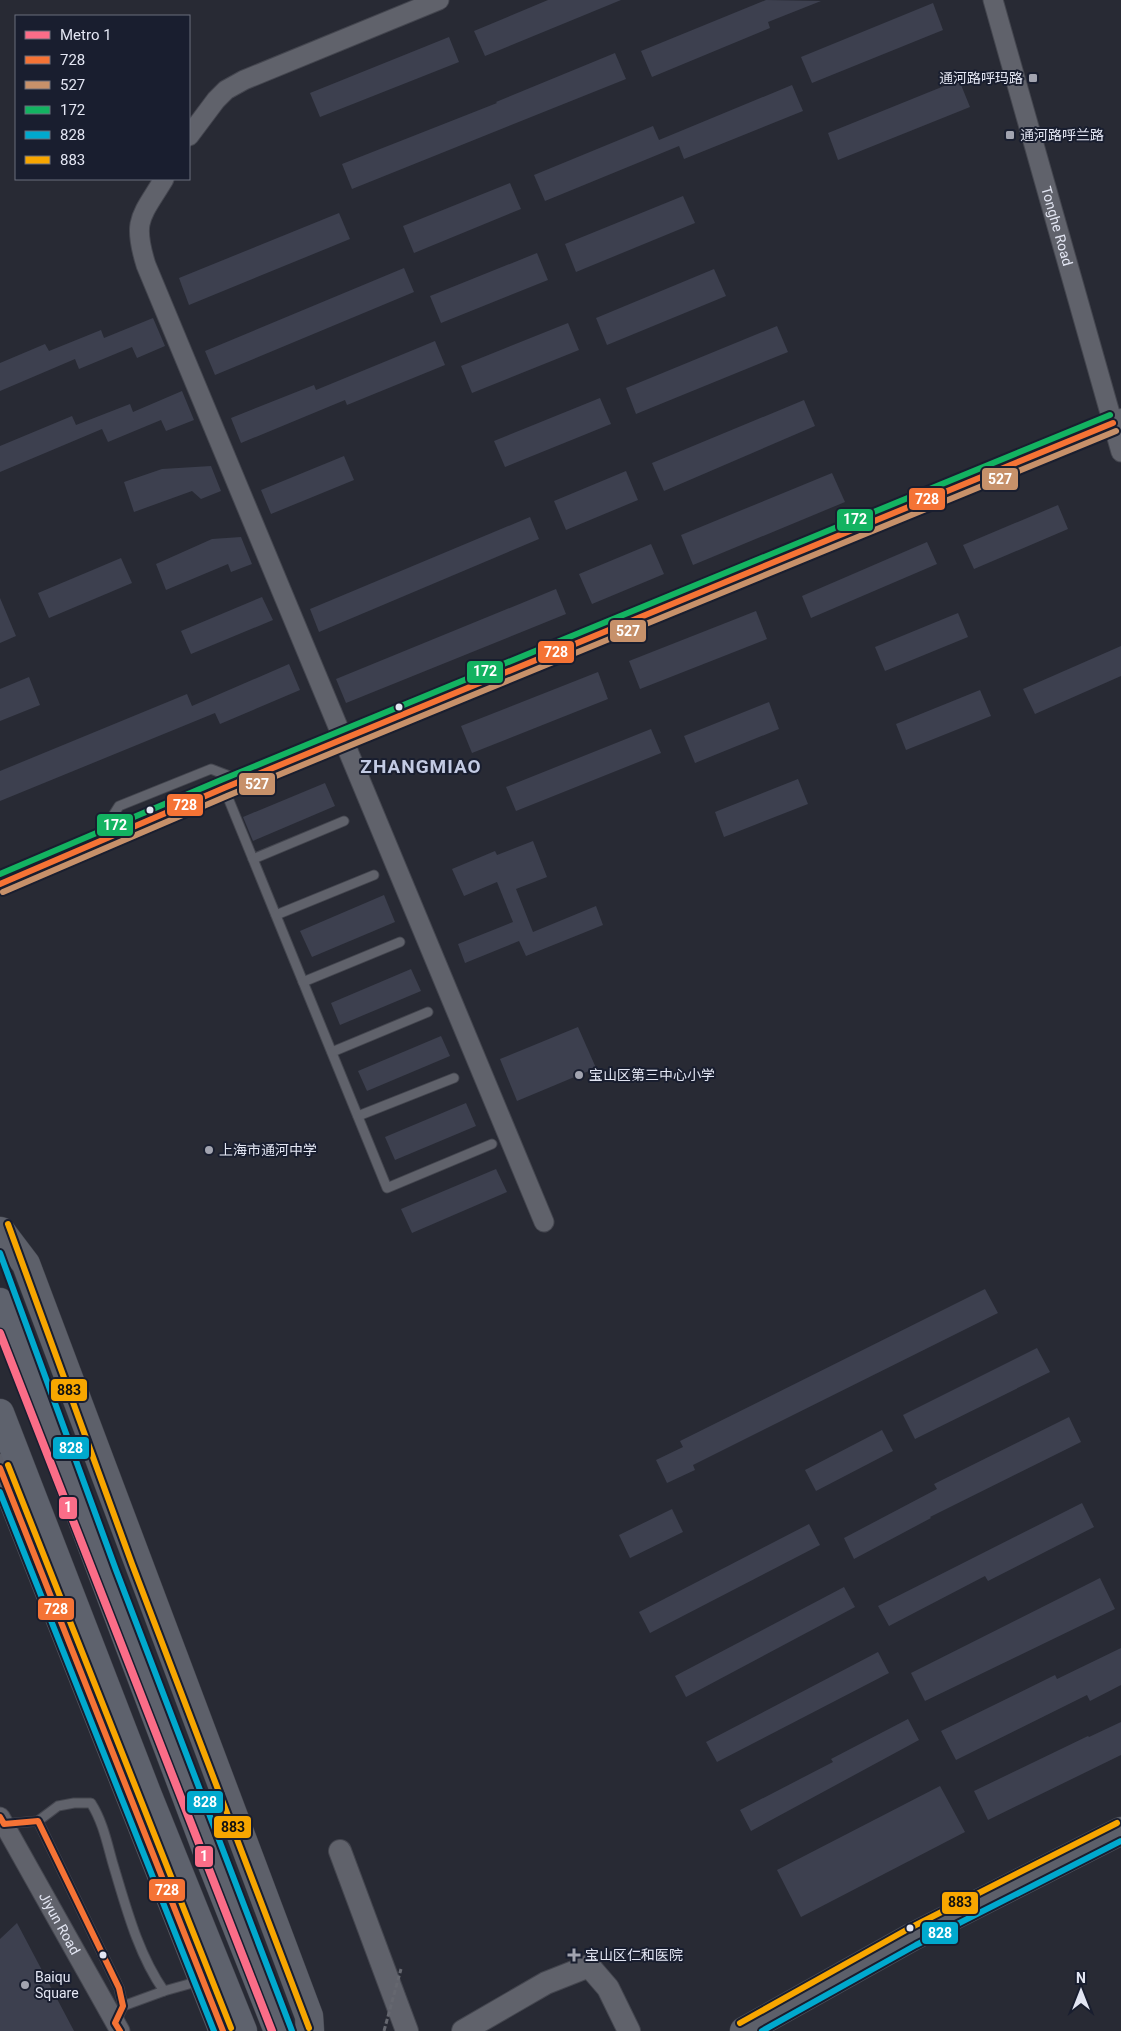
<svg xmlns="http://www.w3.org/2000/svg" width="1121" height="2031" viewBox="0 0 1121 2031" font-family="Roboto,'Noto Sans SC',sans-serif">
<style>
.building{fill:#3d404f}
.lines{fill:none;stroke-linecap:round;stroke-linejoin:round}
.service-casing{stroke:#44464f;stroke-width:11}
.minor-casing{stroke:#44464f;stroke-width:21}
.tertiary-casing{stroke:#44464f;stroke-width:24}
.primary-casing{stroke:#44464f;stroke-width:29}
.trunk-casing{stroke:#44464f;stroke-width:29}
.service{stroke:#60626b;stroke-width:9}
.minor{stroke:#60626b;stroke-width:19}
.tertiary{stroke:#60626b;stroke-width:22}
.primary{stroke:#5d606a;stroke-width:28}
.trunk{stroke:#5e626d;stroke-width:28}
.path-bridge{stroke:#65676f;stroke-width:3;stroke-dasharray:5 2.5;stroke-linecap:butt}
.bus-1-casing{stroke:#191e2f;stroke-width:10}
.bus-2-casing{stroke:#191e2f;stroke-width:10}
.bus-3-casing{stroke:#191e2f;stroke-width:10}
.bus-4-casing{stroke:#191e2f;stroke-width:10}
.bus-5-casing{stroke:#191e2f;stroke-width:10}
.bus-1{stroke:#f57335;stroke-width:6}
.bus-2{stroke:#c7916a;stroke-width:6}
.bus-3{stroke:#13b361;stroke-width:6}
.bus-4{stroke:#00a9ce;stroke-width:6}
.bus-5{stroke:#f7a600;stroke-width:6}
.metro-1-casing{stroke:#191e2f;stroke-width:11}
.metro-1{stroke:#fb6d88;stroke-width:8}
.poi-dot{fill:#a2a4b0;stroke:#191e2f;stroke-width:2}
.bus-dot{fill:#e3e6f3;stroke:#191e2f;stroke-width:2}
.labels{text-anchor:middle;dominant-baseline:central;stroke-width:4;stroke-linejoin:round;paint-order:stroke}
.poi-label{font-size:14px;fill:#e3e6f3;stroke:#191e2f;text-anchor:start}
.street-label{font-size:14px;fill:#e3e6f3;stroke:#191e2f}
.district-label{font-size:19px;font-weight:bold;letter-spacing:1px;fill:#c3cbe3;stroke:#191e2f}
.line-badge{stroke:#191e2f;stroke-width:2}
.badge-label{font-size:14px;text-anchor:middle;font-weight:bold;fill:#fff}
.pale-badge-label{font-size:14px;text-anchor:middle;font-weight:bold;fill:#111}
</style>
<rect width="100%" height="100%" fill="#282a34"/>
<!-- building -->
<g class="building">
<path d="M548,0H621L485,56L474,31Z"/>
<path d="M766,0L821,1L768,22L770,28L652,77L641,51Z"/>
<path d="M933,3L943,30L812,83L801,57Z"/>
<path d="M449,37L459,62L320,117L310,93Z"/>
<path d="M615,53L626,79L352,189L342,164L497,103L496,102Z"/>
<path d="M959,80L970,107L838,160L828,133Z"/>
<path d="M792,85L803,111L684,159L679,146L545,201L534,175L653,126L659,140Z"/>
<path d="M510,183L521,209L414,253L403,226Z"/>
<path d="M683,196L695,223L576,272L565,244Z"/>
<path d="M339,213L350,239L189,305L179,278Z"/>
<path d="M537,253L548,280L441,323L430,296Z"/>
<path d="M404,268L414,292L215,375L205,351Z"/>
<path d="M714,269L726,296L607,345L596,318Z"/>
<path d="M153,318L165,346L137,358L132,347L79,369L75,359L0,391V363L45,344L49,351L101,330L104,338Z"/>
<path d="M568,323L579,350L472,393L461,366Z"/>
<path d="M777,326L788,352L636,414L626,388Z"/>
<path d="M435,341L445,365L347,405L345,400L241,443L231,418L314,385L316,390Z"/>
<path d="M182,391L194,420L166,431L161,420L108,442L102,429L0,472V446L72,416L76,425L130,404L133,412Z"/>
<path d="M600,398L611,424L505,467L494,441Z"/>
<path d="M804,400L815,426L664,491L652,463Z"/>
<path d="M344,456L354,480L271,514L261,490Z"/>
<path d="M211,466L221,491L201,499L192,491L134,512L124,482L162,469Z"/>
<path d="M626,471L638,500L566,530L554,501Z"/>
<path d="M832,473L845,502L693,565L681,535Z"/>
<path d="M1058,505L1068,529L974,569L963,545Z"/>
<path d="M530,517L539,539L319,632L310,609Z"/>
<path d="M241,537L252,564L231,572L228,564L166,590L156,564L212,539Z"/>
<path d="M927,542L937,564L811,618L802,596Z"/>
<path d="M651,544L664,574L592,604L579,574Z"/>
<path d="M121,558L132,583L49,618L38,593Z"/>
<path d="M556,589L566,614L346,703L336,679Z"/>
<path d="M262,597L273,620L191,654L181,631Z"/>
<path d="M0,598L16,636L0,643Z"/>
<path d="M756,611L767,639L640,689L629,661Z"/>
<path d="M958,613L968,637L885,671L875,647Z"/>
<path d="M1121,646V676L1035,714L1023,689Z"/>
<path d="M289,664L300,690L220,724L215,713L0,801V771L187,694L192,706Z"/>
<path d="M598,672L608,699L472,753L461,726Z"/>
<path d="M29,677L40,705L0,721V689Z"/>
<path d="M980,690L991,716L906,750L896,724Z"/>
<path d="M769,702L779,729L695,763L684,736Z"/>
<path d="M651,729L661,753L516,811L506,787Z"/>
<path d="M798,779L808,804L724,837L715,812Z"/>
<path d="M325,783L335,806L253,841L243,817Z"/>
<path d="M533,841L547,877L516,889L533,932L596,906L603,925L526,956L519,941L465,963L458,944L513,922L497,882L464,896L452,869L495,851L497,855Z"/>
<path d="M384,895L395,922L312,957L300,931Z"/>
<path d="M411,969L421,991L340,1025L331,1003Z"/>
<path d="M578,1027L596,1068L517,1101L500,1059Z"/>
<path d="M441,1036L450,1056L367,1091L358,1071Z"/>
<path d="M466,1103L476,1126L395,1160L385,1137Z"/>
<path d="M496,1169L507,1192L412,1233L401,1209Z"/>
<path d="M985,1289L998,1313L693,1465L695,1470L667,1483L656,1460L683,1447L680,1441Z"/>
<path d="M1037,1348L1050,1372L915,1439L903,1415Z"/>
<path d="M1069,1417L1081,1442L930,1517L931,1518L854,1559L844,1538L937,1489L934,1484Z"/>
<path d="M882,1430L893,1451L816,1491L805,1470Z"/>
<path d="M1082,1503L1094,1527L988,1581L985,1576L889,1626L878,1606Z"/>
<path d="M672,1509L683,1532L630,1558L619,1535Z"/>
<path d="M809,1524L820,1545L650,1633L639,1612Z"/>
<path d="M1100,1578L1115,1609L925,1701L911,1673Z"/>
<path d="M844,1587L855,1607L686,1697L675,1676Z"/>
<path d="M1121,1648V1685L1090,1701L1087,1695L956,1760L941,1731L1055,1675L1057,1679Z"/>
<path d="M878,1652L889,1673L717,1762L706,1742Z"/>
<path d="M908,1719L919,1740L751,1831L740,1810L833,1762L831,1759Z"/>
<path d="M1121,1722V1755L988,1820L974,1791L1088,1736L1089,1737Z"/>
<path d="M940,1786L965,1832L801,1917L777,1870Z"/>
<path d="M17,1923L74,2031H0V1939Z"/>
</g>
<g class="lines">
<!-- service casing -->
<g class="service-casing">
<g id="service">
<path d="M224,788L387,1188L492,1144"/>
<path d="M100,836L119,806L211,769L237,779"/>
<path d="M253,859L344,821"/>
<path d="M276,915L374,875"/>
<path d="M303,982L400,942"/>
<path d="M332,1052L428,1012"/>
<path d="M358,1116L454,1078"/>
<path d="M38,1821L119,1988L123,2006L116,2022"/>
<path d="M4,1824L38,1821L58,1806L74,1803H91C103,1822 107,1843 113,1864C126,1907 138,1954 164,1991L189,1984"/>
<path d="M123,2006L164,1991"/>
</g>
</g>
<!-- minor casing -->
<g class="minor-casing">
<g id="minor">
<path id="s1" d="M993,0L1121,452"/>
<path d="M189,136L216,100L226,90L244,80L439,0"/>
<path d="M164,179C141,217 132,220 146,265L544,1222"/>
<path id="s2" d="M0,1817L120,2031"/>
</g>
</g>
<!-- tertiary casing -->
<g class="tertiary-casing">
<g id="tertiary">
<path d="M0,884L224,788L1121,420"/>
<path d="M340,1851L407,2031"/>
<path d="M463,2031L546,1983L589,1966L608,1988L629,2031"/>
</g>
</g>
<!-- primary casing -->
<g class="primary-casing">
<g id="primary">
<path d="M1,1231L26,1264L309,2016L310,2031"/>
<path d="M0,1468L223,2031"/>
<path d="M744,2031L912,1937L1121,1831"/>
</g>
</g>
<!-- trunk casing -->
<g class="trunk-casing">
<g id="trunk">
<path d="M0,1302L209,1857L278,2031"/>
<path d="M0,1413L147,1793L243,2031"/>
</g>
</g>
<!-- service -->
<use href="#service" class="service"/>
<!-- minor -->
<use href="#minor" class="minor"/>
<!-- tertiary -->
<use href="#tertiary" class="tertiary"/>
<!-- primary -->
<use href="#primary" class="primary"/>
<!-- trunk -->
<use href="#trunk" class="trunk"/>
<!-- path-bridge -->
<path class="path-bridge" d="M384,2031L401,1969"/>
<!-- bus-1 casing -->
<g class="bus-1-casing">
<g id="bus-1">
<path d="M0,884L224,788L1113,423"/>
<path d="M0,1468L223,2031"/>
<path d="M0,1817L4,1824L38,1821L119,1988L123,2006L115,2023L120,2031"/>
</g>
</g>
<!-- bus-2 casing -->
<g class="bus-2-casing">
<path id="bus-2" d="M3,892L227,796L1116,431"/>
</g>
<!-- bus-3 casing -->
<g class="bus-3-casing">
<path id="bus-3" d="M0,874L221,780L1110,415"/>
</g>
<!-- bus-4 casing -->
<g class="bus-4-casing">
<g id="bus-4">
<path d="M0,1253L116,1570L292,2031"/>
<path d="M0,1492L214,2031"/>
<path d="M762,2031L916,1945L1121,1841"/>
</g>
</g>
<!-- bus-5 casing -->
<g class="bus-5-casing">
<g id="bus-5">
<path d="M8,1224L132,1564L309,2028"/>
<path d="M8,1465L231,2028"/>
<path d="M740,2023L908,1929L1117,1823"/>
</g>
</g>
<!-- bus-1 -->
<use href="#bus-1" class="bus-1"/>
<!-- bus-2 -->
<use href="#bus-2" class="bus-2"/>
<!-- bus-3 -->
<use href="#bus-3" class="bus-3"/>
<!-- bus-4 -->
<use href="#bus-4" class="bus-4"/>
<!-- bus-5 -->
<use href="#bus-5" class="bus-5"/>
<!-- metro-1 casing -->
<g class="metro-1-casing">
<path id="metro-1" d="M0,1333L272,2031"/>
</g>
<!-- metro-1 -->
<use href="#metro-1" class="metro-1"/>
</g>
<!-- markers -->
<g class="poi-dot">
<rect x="1028" y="73" width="10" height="10" rx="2.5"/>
<rect x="1005" y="130" width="10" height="10" rx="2.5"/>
<circle cx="579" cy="1075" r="5"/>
<circle cx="209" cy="1150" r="5"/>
<path d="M571.5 1947.5h5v5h5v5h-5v5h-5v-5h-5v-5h5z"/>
<circle cx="25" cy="1985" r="5"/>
</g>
<g class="bus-dot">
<circle cx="399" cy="707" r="4.5"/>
<circle cx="150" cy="810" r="4.5"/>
<circle cx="910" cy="1928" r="4.5"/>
<circle cx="103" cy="1955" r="4.5"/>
</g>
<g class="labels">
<!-- poi labels -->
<g class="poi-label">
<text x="1023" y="78" text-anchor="end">通河路呼玛路</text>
<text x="1020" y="135">通河路呼兰路</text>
<text x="589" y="1075">宝山区第三中心小学</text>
<text x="219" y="1150">上海市通河中学</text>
<text x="585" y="1955">宝山区仁和医院</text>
<text x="35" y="1977">Baiqu<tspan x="35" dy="16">Square</tspan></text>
</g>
<!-- street labels -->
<g class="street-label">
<text stroke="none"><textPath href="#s1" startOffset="235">Tonghe Road</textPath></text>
<text stroke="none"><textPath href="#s2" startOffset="122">Jiyun Road</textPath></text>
</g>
<!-- district labels -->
<g class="district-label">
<text x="421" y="766">ZHANGMIAO</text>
</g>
</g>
<g class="line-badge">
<rect x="981" y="467" width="38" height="24" rx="5" fill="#c7916a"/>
<rect x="908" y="487" width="38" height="24" rx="5" fill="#f57335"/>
<rect x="836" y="508" width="38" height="24" rx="5" fill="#13b361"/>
<rect x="609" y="619" width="38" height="24" rx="5" fill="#c7916a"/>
<rect x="537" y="640" width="38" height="24" rx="5" fill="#f57335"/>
<rect x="466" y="660" width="38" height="24" rx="5" fill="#13b361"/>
<rect x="238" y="772" width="38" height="24" rx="5" fill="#c7916a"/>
<rect x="166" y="793" width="38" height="24" rx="5" fill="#f57335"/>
<rect x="96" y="813" width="38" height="24" rx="5" fill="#13b361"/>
<rect x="50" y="1378" width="38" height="24" rx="5" fill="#f7a600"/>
<rect x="52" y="1436" width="38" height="24" rx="5" fill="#00a9ce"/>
<rect x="58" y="1496" width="20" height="24" rx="5" fill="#fb6d88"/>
<rect x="37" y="1597" width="38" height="24" rx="5" fill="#f57335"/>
<rect x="186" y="1790" width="38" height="24" rx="5" fill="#00a9ce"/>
<rect x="213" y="1815" width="39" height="24" rx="5" fill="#f7a600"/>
<rect x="194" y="1845" width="20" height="23" rx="5" fill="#fb6d88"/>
<rect x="148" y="1878" width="38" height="24" rx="5" fill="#f57335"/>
<rect x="941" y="1891" width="38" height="24" rx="5" fill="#f7a600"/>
<rect x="921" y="1921" width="38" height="24" rx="5" fill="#00a9ce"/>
</g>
<g class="badge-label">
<text x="1000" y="484">527</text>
<text x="927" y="504">728</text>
<text x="855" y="524">172</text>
<text x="628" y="636">527</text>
<text x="556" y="657">728</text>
<text x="485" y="676">172</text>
<text x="257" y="789">527</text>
<text x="185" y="810">728</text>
<text x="115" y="830">172</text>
<text x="71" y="1453">828</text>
<text x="68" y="1512">1</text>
<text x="56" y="1614">728</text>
<text x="205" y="1807">828</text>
<text x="204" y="1861">1</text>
<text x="167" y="1895">728</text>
<text x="940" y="1938">828</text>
</g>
<g class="pale-badge-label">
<text x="69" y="1395">883</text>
<text x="233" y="1832">883</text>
<text x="960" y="1907">883</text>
</g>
<!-- legend -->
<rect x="15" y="15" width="175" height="165" fill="#191e2f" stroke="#6a6e7d"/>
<rect x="25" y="31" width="25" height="8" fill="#fb6d88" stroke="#6a6e7d"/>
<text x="60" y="40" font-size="15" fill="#e3e6f3">Metro 1</text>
<rect x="25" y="56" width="25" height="8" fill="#f57335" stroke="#6a6e7d"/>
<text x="60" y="65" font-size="15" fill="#e3e6f3">728</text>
<rect x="25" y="81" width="25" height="8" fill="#c7916a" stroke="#6a6e7d"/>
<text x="60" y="90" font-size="15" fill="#e3e6f3">527</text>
<rect x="25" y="106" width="25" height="8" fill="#13b361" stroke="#6a6e7d"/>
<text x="60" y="115" font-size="15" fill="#e3e6f3">172</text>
<rect x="25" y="131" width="25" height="8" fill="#00a9ce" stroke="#6a6e7d"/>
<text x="60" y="140" font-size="15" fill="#e3e6f3">828</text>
<rect x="25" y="156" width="25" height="8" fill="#f7a600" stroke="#6a6e7d"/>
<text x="60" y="165" font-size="15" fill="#e3e6f3">883</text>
<!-- north arrow -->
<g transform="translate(1081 1991)" stroke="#191e2f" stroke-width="4" paint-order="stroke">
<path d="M0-4L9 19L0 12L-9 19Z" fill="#e3e6f3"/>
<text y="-8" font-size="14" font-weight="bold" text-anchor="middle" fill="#e3e6f3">N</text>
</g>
</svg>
